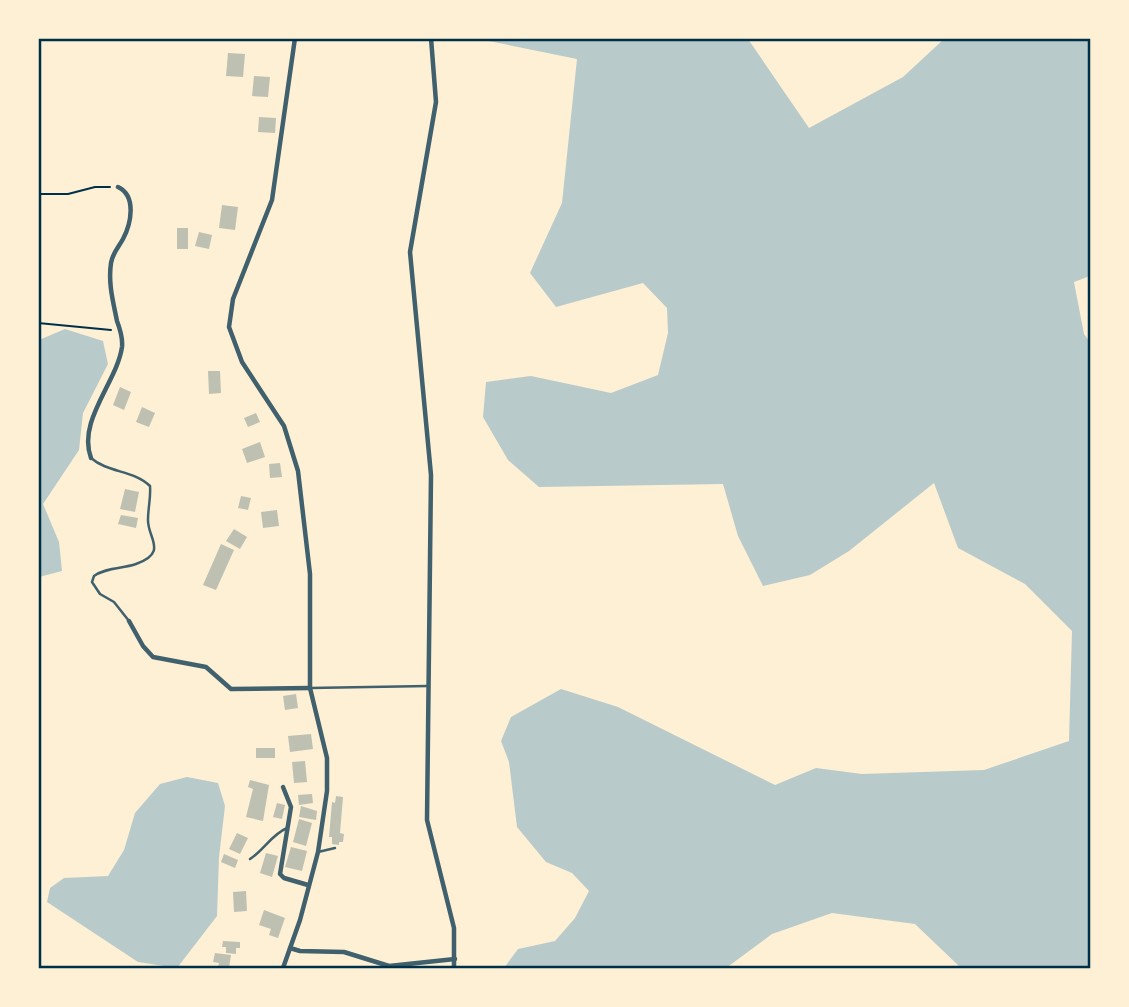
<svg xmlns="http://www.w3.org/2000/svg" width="1129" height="1007" viewBox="0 0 1129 1007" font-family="'DM Sans',sans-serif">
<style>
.green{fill:#b9caca}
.building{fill:#bec0b2}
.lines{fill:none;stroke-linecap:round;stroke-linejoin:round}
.path{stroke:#003049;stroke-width:2}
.service{stroke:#3f606c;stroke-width:2.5}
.minor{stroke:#3f606c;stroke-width:4.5}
.neatline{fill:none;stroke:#003049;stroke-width:2.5}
</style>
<rect width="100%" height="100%" fill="#fdf0d5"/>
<!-- green -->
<g class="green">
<path d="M479,39H748L809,128L903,77L944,39H1090V276L1074,282L1084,334L1090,342V968H961L915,924L832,913L772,934L726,968H504L518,949L555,941L575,918L589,891L572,873L546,862L517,827L509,762L501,741L511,717L561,689L618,707L775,785L816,768L862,774L984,770L1069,741L1072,631L1025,584L958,548L934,483L849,551L810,575L763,586L738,536L723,484L539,487L508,460L483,417L486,382L531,376L611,393L658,375L668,333L667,308L643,283L556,307L530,273L562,203L577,59Z"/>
<path d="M65,329L103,341L108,364L83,413L79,450L43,504L59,542L62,571L39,577V340Z"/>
<path d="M187,777L218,783L225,806L219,857L217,916L177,968L138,962L47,902L50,888L64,878L108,876L124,850L135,813L160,784Z"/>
</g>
<!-- building -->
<g class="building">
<path d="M228,53L245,54L243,77L226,76Z"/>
<path d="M254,76L270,77L268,97L252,96Z"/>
<path d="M259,117L276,118L275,133L258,132Z"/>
<path d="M222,205L238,207L235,230L219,228Z"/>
<rect x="177" y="228" width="11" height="21"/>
<path d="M199,232L212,235L209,249L195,246Z"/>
<path d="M208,371H220L221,393L209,394Z"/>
<path d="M120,387L131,392L124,410L113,405Z"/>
<path d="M142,407L155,413L149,427L136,422Z"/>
<path d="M256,413L260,422L248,427L244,418Z"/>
<path d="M260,442L265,457L247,463L242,449Z"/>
<path d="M280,463L282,477L270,478L269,464Z"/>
<path d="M125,489L139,492L135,512L120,509Z"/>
<path d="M241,496L251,498L248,510L238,508Z"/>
<path d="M277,510L279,526L263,528L261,512Z"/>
<path d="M121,515L138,518L136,528L118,524Z"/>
<path d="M234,529L247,537L240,549L226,541Z"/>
<path d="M221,544L234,550L216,590L203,585Z"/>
<path d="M296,694L298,708L285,710L283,696Z"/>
<path d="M311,734L313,749L290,752L288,736Z"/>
<rect x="256" y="748" width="19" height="10"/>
<path d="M305,761L307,782L294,783L292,762Z"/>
<path d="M250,780L269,785L263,821L246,817L253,789L248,787Z"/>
<path d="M312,794L313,803L299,805L298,795Z"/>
<path d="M336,796L343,797L340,833L344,834L343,842H339V845L332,844V837H329L332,802L335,803Z"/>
<path d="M277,803L285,805L282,819L273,817Z"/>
<path d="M301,806L317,811L316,820L299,817Z"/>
<path d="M299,819L312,823L306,846L293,842Z"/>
<path d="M237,833L248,838L240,854L229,849Z"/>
<path d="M291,847L307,851L302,871L285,867Z"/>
<path d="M266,853L278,856L272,877L260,873Z"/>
<path d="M224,854L238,860L235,868L221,862Z"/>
<path d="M246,891L247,911L234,912L233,892Z"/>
<path d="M264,910L285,918L278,938L269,935L271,929L259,925Z"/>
<path d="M223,941L240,942V948H236V954L226,953V947H222Z"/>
<path d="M215,953L231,955L229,968H218L219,963L213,962Z"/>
</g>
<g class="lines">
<!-- path -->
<g class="path">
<path d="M38,194H68L95,187H110"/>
<path d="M38,323L111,330"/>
<path d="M903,968H911"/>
</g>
<!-- service -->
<g class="service">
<path d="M91,458C108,473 134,470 150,486C151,498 148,508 148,519C147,538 169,552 136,564C122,569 107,567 94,576L92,582L100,594L114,602L129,621"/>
<path d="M310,688L428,686"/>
<path d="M318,852L335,848"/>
<path d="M250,859C264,850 271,835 287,828"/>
</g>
<!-- minor -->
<g class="minor">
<path d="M431,38L436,102L410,252L431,475L427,820L454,928V968"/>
<path d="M91,458C77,421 117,382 122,347C123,338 120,329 117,321C113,301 108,283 111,263C113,252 118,248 123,239C131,224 137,196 118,187"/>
<path d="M129,621L143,646L153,657L206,667L231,689L310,688"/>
<path d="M283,787L291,807L280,874L284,878L308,885"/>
<path d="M290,948L300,951L344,952L389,966L455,959"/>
<path d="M283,968L300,920L318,852L327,791V758L310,688V574L298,471L284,426L242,362L229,327L233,299L272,200L295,38"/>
</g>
</g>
<!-- border -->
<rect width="1129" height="1007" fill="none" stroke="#fdf0d5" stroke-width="80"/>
<rect x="40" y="40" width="1049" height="927" class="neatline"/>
</svg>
